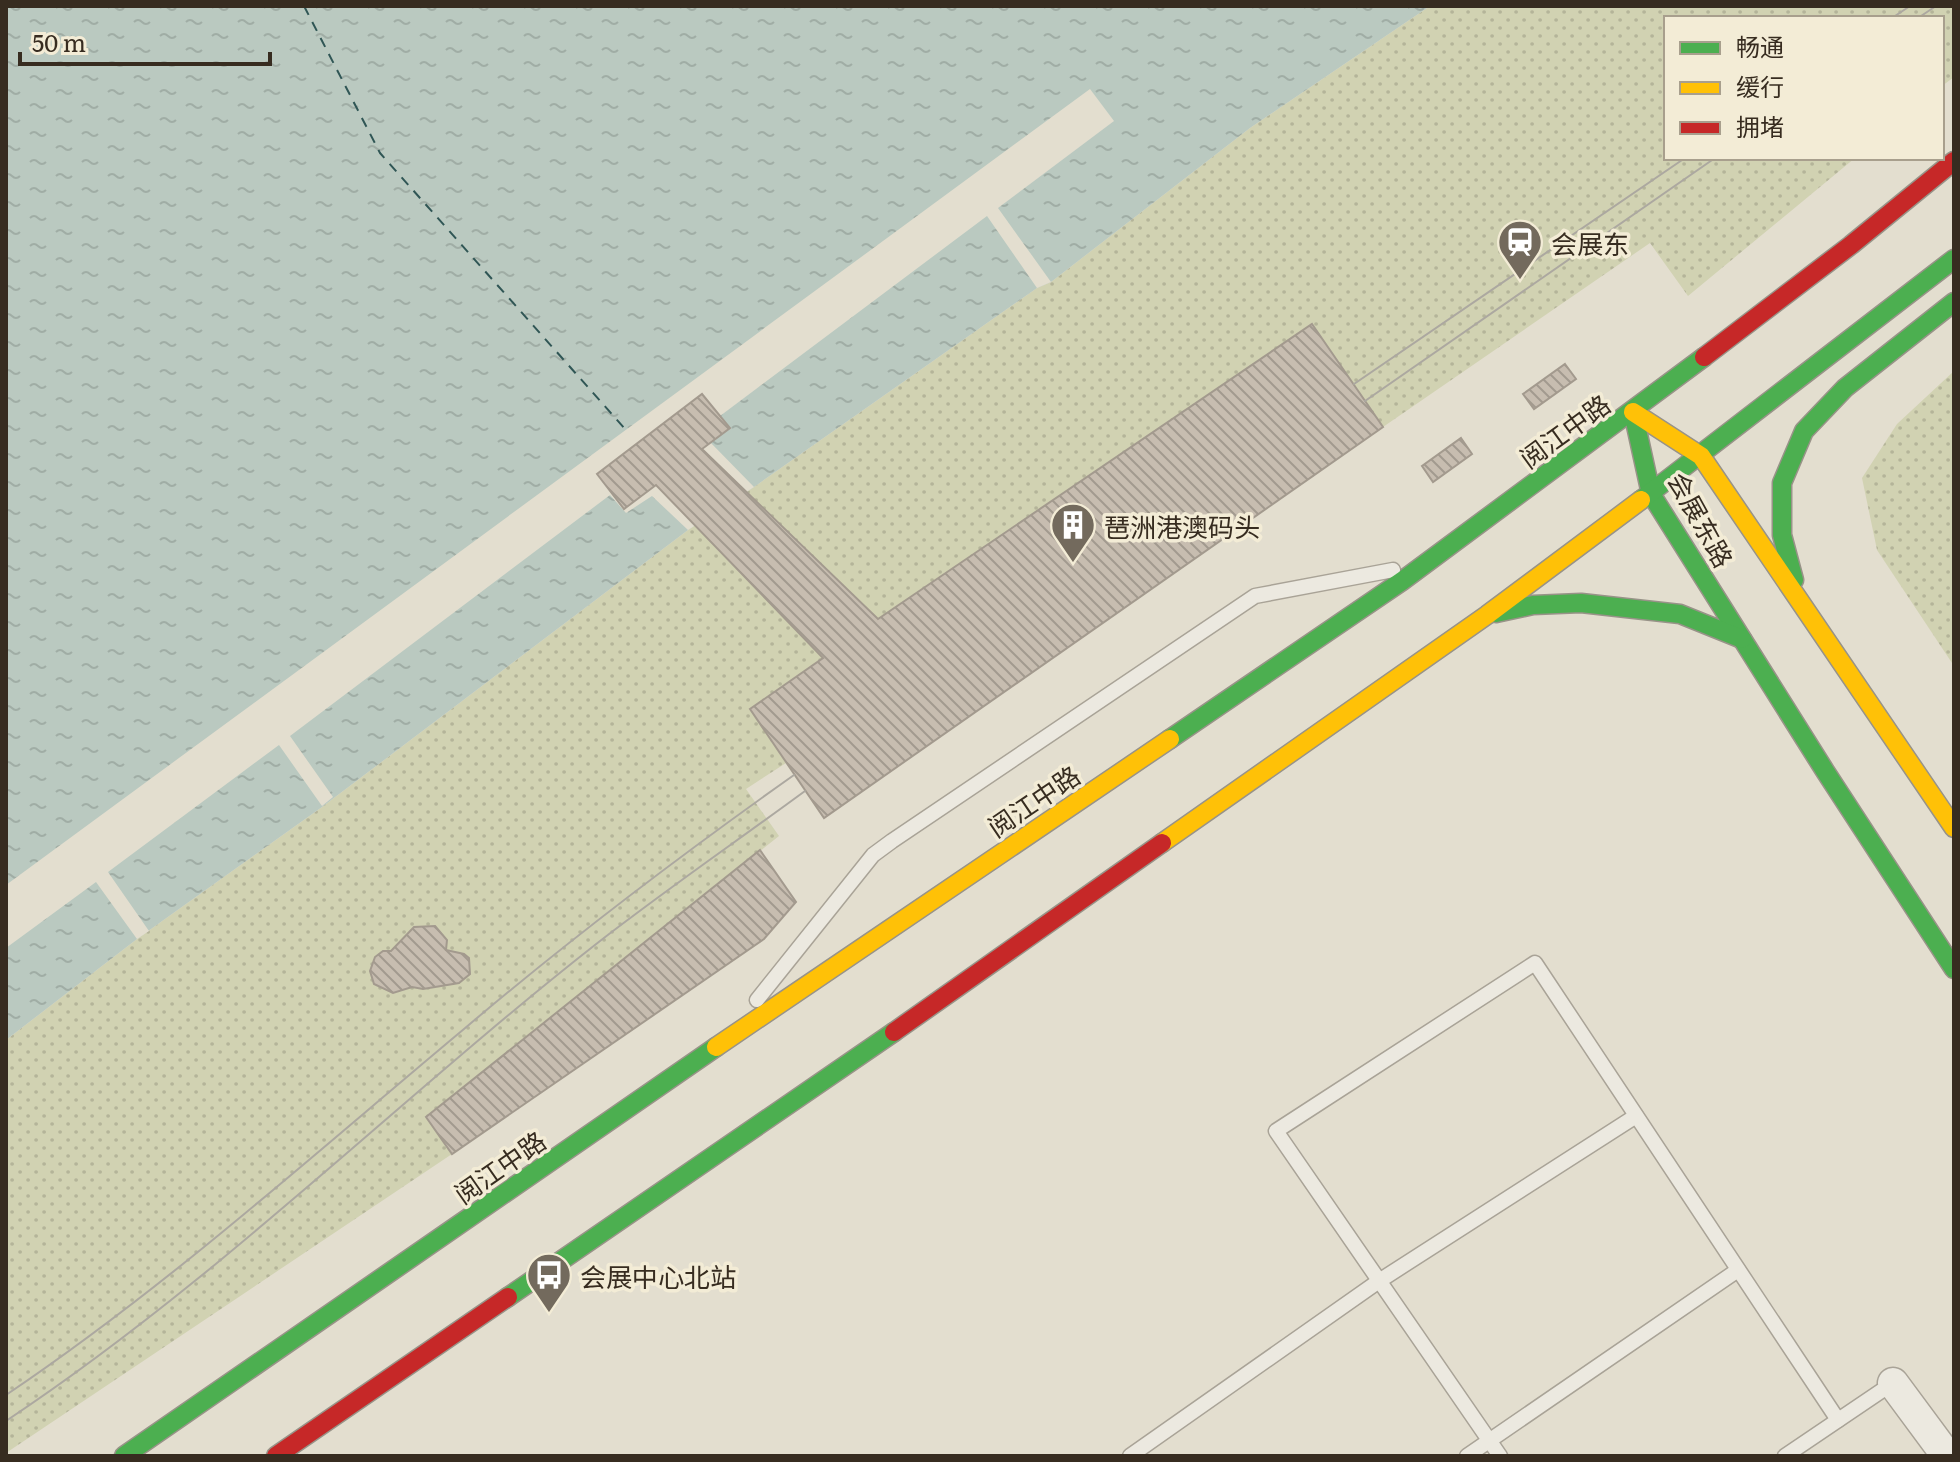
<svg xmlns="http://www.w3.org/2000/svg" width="1960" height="1462" viewBox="0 0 1960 1462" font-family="Literata,'Noto Sans SC',serif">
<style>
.green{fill:url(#green-dots)}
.water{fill:url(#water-ripples)}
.pier{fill:#e3decf}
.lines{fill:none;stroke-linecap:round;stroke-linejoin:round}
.ferry{stroke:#305655;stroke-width:2;stroke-dasharray:10 8;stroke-linecap:butt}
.building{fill:url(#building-back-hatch);stroke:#a39a8e;stroke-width:2}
.lane-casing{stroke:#a9a397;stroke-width:17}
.street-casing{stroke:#a9a397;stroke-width:33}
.fast-casing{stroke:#989388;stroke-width:21}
.slow-casing{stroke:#989388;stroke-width:21}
.jam-casing{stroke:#989388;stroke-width:21}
.lane{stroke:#ece9e0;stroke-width:14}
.street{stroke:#ece9e0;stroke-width:30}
.fast{stroke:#4caf50;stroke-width:18}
.slow{stroke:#ffc107;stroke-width:18}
.jam{stroke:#c62828;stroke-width:18}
.tram{stroke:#aca8a0;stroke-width:2}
.labels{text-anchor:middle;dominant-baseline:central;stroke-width:7;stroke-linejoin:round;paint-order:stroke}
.poi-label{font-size:26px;fill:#372c20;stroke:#f3ecd6;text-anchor:start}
.street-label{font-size:26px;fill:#372c20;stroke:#f3ecd6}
</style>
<defs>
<pattern id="green-dots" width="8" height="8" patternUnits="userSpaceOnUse" patternTransform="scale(2)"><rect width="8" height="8" fill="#d1d2b2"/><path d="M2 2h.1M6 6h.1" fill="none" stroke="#b4b499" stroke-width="1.8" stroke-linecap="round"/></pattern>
<pattern id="water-ripples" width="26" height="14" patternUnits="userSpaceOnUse" patternTransform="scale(2)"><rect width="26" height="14" fill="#bac9c0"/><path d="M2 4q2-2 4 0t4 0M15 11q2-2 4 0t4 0" fill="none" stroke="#a0ada5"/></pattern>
<pattern id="building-back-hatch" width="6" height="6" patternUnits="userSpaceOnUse" patternTransform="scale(2)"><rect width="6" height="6" fill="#c7bdb0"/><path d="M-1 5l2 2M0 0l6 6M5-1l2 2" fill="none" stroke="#a29a8f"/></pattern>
</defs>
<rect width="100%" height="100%" fill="#e3decf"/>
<!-- green -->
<g class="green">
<path d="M1430,6H1954V77L1942,86V18H1666V158H1855L1688,296L1650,243L1383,427L1312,325L750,709L786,763L746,789L779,836L426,1117L452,1154L6,1453V1040L137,939L322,807L688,530L754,487L1037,288L1051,282L1250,128Z"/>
<path d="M1954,371V666L1877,550L1862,478L1897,424Z"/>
</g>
<!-- water -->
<path class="water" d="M6,6H1430L1250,128L1051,282L1037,288L754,487L688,530L322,807L137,939L6,1040Z"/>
<!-- pier -->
<path class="pier" d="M1090,89L1114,121L998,208L1051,282L1037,288L987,216L720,416L710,442L754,487L688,530L652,496L626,513L610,495L290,736L333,797L322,806L279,745L108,872L149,931L137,939L96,882L6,948V885Z"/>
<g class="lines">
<!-- ferry -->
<path class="ferry" d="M304,6L380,153L626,430"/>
</g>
<!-- building -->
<g class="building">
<path d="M1312,324L1383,427L824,818L750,709L823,658L656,485L624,509L597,474L702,394L730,428L702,449L878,619Z"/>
<path d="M1565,364L1576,379L1534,409L1523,394Z"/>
<path d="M1461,438L1472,454L1433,482L1422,466Z"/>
<path d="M760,850L796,902L764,939L452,1154L426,1117Z"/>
<path d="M435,926L447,940L446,950L464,954L469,958L470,974L459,983L423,989L412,987L393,993L374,984L370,971L375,957L383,951H391L414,927Z"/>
</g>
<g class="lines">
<!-- lane casing -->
<g class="lane-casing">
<g id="lane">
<path d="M757,1000L873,855L892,841L1255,596L1393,570"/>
<path d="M1130,1456L1379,1281L1636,1116"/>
<path d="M1467,1456L1738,1270"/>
<path d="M1500,1456L1276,1131L1535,963L1838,1420"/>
<path d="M1785,1456L1893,1383"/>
</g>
</g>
<!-- street casing -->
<g class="street-casing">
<path id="street" d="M1893,1383L1947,1456"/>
</g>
<!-- fast casing -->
<g class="fast-casing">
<g id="fast">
<path d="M1633,412L1651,494L1825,771L1954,969"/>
<path d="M1641,500L1954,259"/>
<path d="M1794,580L1782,535V483L1804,431L1845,388L1954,302"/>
<path d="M1496,613L1533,605L1581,603L1680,614L1742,639"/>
<path d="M1170,739L1402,581L1704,357"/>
<path d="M508,1297L894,1032"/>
<path d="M124,1456L716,1047"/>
</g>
</g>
<!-- slow casing -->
<g class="slow-casing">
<g id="slow">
<path d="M1633,412L1701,456L1954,828"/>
<path d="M1162,843L1487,615L1641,500"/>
<path d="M716,1047L1170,739"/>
</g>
</g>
<!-- jam casing -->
<g class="jam-casing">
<g id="jam">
<path d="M1704,357L1851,245L1954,161"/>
<path d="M894,1032L1162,843"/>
<path d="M276,1456L508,1297"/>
</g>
</g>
<!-- lane -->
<use href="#lane" class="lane"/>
<!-- street -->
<use href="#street" class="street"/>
<!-- fast -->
<use href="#fast" class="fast"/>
<!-- slow -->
<use href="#slow" class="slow"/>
<!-- jam -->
<use href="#jam" class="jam"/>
<!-- tram -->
<g class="tram">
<path d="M1892,18L1910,6"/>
<path d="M1918,18L1936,6"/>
<path d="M1354,384L1685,158"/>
<path d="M1365,401L1715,158"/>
<path d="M6,1395C168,1286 314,1154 464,1029C570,939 681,855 794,775"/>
<path d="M6,1421C220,1279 399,1098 600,941C667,889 737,841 805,791"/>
</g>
</g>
<!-- icons -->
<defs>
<g id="station-pin" transform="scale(2.3)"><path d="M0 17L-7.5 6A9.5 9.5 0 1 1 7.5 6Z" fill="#736a5d" stroke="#f3ecd6"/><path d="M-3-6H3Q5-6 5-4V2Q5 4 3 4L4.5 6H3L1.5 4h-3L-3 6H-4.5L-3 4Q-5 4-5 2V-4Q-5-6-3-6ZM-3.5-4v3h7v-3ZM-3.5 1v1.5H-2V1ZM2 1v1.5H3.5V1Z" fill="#fff"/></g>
<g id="building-pin" transform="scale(2.3)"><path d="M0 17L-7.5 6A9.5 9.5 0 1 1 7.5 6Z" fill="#736a5d" stroke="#f3ecd6"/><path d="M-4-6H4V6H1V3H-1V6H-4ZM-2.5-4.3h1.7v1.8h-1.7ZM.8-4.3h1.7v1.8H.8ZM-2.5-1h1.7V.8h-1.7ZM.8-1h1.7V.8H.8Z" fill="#fff"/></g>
<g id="bus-pin" transform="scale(2.3)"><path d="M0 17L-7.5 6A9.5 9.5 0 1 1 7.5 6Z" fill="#736a5d" stroke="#f3ecd6"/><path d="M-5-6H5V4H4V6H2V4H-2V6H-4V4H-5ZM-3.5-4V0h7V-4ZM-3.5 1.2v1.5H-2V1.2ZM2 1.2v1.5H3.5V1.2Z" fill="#fff"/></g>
</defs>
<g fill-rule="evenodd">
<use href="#station-pin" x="1520" y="242"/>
<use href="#building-pin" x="1073" y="525"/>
<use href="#bus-pin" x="549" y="1275"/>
</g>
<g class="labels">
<!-- poi labels -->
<g class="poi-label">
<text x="1551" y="242">会展东</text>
<text x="1104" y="525">琶洲港澳码头</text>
<text x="580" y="1275">会展中心北站</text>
</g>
<!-- street labels -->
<g class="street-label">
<text transform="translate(1564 430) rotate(-36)">阅江中路</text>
<text transform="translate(1702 519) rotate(61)">会展东路</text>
<text transform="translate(1033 800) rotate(-34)">阅江中路</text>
<text transform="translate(499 1166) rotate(-35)">阅江中路</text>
</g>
</g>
<!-- border -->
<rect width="1960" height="1462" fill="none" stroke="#372c20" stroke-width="16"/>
<!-- legend -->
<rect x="1664" y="16" width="280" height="144" fill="#f3ecd6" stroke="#a89f8d" stroke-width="2"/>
<rect x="1680" y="42" width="40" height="12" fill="#4caf50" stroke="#a89f8d" stroke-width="2"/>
<text x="1736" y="56" font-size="24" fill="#372c20">畅通</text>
<rect x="1680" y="82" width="40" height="12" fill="#ffc107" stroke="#a89f8d" stroke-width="2"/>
<text x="1736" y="96" font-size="24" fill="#372c20">缓行</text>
<rect x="1680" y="122" width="40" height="12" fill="#c62828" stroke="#a89f8d" stroke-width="2"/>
<text x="1736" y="136" font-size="24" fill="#372c20">拥堵</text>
<!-- scale -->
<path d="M20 52v12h250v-12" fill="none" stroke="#372c20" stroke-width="4"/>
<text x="32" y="52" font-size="24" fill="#372c20" stroke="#f3ecd6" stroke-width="6" paint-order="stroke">50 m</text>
</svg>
